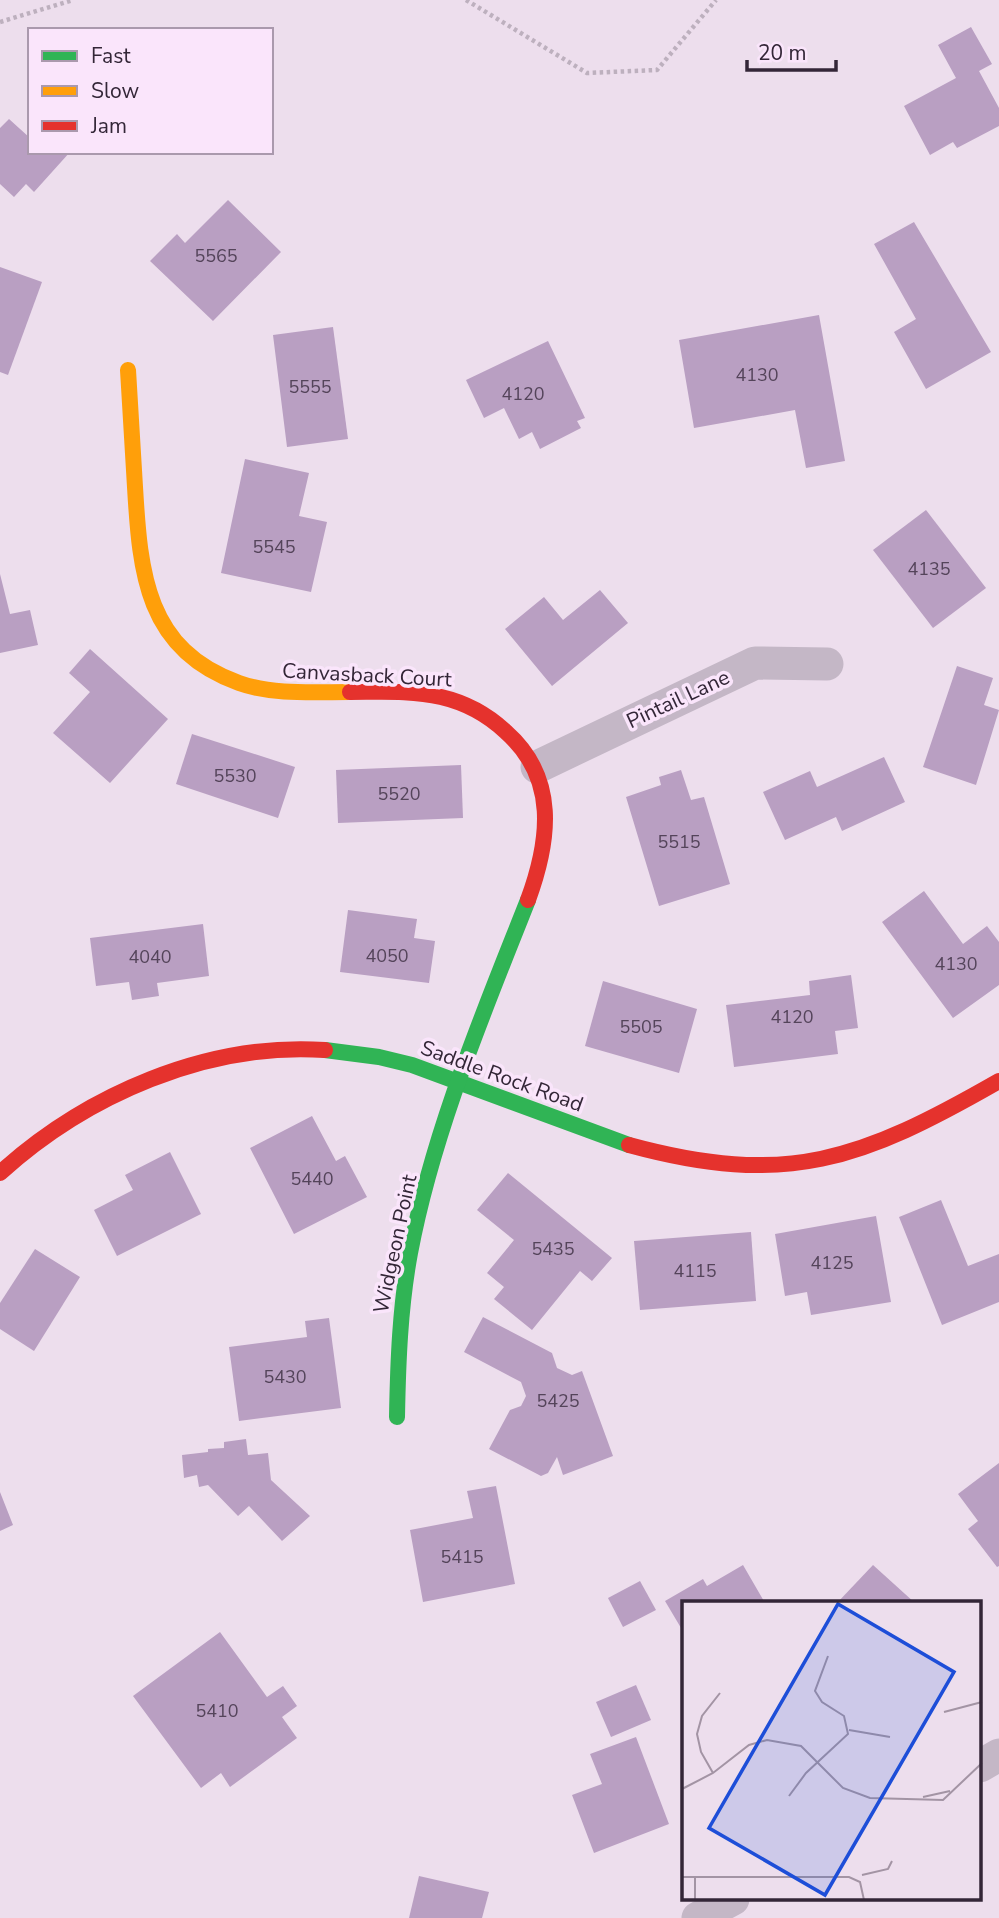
<svg xmlns="http://www.w3.org/2000/svg" width="999" height="1918" viewBox="0 0 999 1918" font-family="'Nunito Sans',sans-serif">
<style>
.building{fill:#b99fc2}
.lines{fill:none;stroke-linecap:round;stroke-linejoin:round}
.path{stroke:#bdb0be;stroke-width:4.5;stroke-dasharray:3.5 3.5;stroke-linecap:butt}
.street{stroke:#c4b7c6;stroke-width:33}
.fast{stroke:#30b455;stroke-width:16}
.slow{stroke:#ff9f0a;stroke-width:16}
.jam{stroke:#e5322d;stroke-width:16}
.labels{text-anchor:middle;dominant-baseline:central;stroke-width:7;stroke-linejoin:round;paint-order:stroke}
.number-label{font-size:18px;fill:#54445a}
.street-label{font-size:21px;fill:#332637;stroke:#fae5fb}
.inset-road{fill:none;stroke:#a394a4;stroke-width:2}
.view{fill:#1d4ed8;fill-opacity:0.15;stroke:#1d4ed8;stroke-width:3.5}
.inset-edge{fill:none;stroke:#332637;stroke-width:3.5}
</style>
<rect width="100%" height="100%" fill="#eddeed"/>
<!-- building -->
<g class="building">
<path d="M971,27L992,64L979,71L999,108V126L957,148L953,142L930,155L904,106L956,78L938,45Z"/>
<path d="M9,119L30,138V152H70L34,192L26,184L14,197L0,184V128Z"/>
<path d="M228,200L281,252L213,321L150,261L177,234L185,243Z"/>
<path d="M914,222L991,352L926,389L894,332L916,319L874,244Z"/>
<path d="M0,267L42,282L8,375L0,372Z"/>
<path d="M819,315L845,461L806,468L795,410L694,428L679,340Z"/>
<path d="M333,327L348,439L287,447L273,335Z"/>
<path d="M548,341L585,418L577,421L581,428L540,449L532,432L519,439L504,408L484,418L466,380Z"/>
<path d="M245,459L309,473L299,516L327,522L311,592L221,573Z"/>
<path d="M926,510L986,588L933,628L873,550Z"/>
<path d="M0,574L10,614L30,610L38,645L0,653Z"/>
<path d="M600,590L628,623L552,686L505,629L544,597L563,620Z"/>
<path d="M90,649L168,719L110,783L53,733L90,692L69,673Z"/>
<path d="M957,666L993,678L984,705L999,710L976,785L923,767Z"/>
<path d="M192,734L295,767L278,818L176,784Z"/>
<path d="M884,757L905,802L842,831L836,817L785,840L763,792L810,771L817,787Z"/>
<path d="M461,765L463,818L338,823L336,770Z"/>
<path d="M681,770L691,800L704,797L730,884L659,906L626,797L661,785L659,777Z"/>
<path d="M924,891L963,944L987,926L999,942V985L953,1018L882,922Z"/>
<path d="M348,910L417,919L414,938L435,941L429,983L340,972Z"/>
<path d="M203,924L209,976L157,983L159,996L132,1000L129,982L96,986L90,938Z"/>
<path d="M851,975L858,1028L835,1031L838,1054L734,1067L726,1005L810,995L809,981Z"/>
<path d="M603,981L697,1009L679,1073L585,1046Z"/>
<path d="M312,1116L336,1161L345,1156L367,1197L294,1234L250,1148Z"/>
<path d="M170,1152L201,1214L117,1256L94,1210L133,1190L125,1175Z"/>
<path d="M508,1173L612,1258L592,1281L580,1271L532,1330L494,1299L504,1287L487,1273L514,1240L477,1210Z"/>
<path d="M941,1200L968,1266L999,1254V1302L942,1325L899,1217Z"/>
<path d="M876,1216L891,1302L811,1315L807,1292L785,1296L775,1234Z"/>
<path d="M751,1232L756,1301L640,1310L634,1241Z"/>
<path d="M35,1249L80,1277L34,1351L0,1329V1303Z"/>
<path d="M483,1317L552,1353L557,1368L572,1375L582,1371L613,1456L563,1475L557,1457L548,1473L541,1476L489,1449L510,1410L521,1406L526,1396L521,1382L464,1352Z"/>
<path d="M329,1318L341,1408L239,1421L229,1347L307,1337L305,1321Z"/>
<path d="M246,1439L248,1455L268,1453L271,1480L310,1516L282,1541L249,1506L238,1516L208,1485L199,1487L197,1475L184,1478L182,1455L208,1452V1449L224,1448V1442Z"/>
<path d="M999,1463V1566L997,1567L968,1529L978,1521L958,1494Z"/>
<path d="M496,1486L515,1584L423,1602L410,1530L473,1518L467,1491Z"/>
<path d="M0,1492L13,1525L0,1531Z"/>
<path d="M743,1565L765,1603H684V1633L665,1601L703,1579L707,1586Z"/>
<path d="M873,1565L915,1603H837Z"/>
<path d="M640,1581L656,1610L623,1627L608,1598Z"/>
<path d="M220,1632L267,1697L283,1686L297,1706L282,1717L297,1738L230,1787L221,1773L201,1788L133,1696Z"/>
<path d="M636,1685L651,1720L611,1737L596,1702Z"/>
<path d="M636,1737L669,1824L594,1853L572,1795L602,1784L590,1754Z"/>
<path d="M419,1876L489,1892L482,1918H409Z"/>
</g>
<g class="lines">
<!-- path -->
<g class="path">
<path d="M466,0L587,73L657,70L716,0"/>
<path d="M0,22L73,0"/>
</g>
<!-- street -->
<g class="street">
<path d="M537,767L755,663L827,664"/>
<path d="M980,1766L999,1755"/>
<path d="M698,1918L733,1899"/>
</g>
<!-- fast -->
<g class="fast">
<path d="M325,1050L379,1057L412,1065L629,1145"/>
<path d="M397,1417C398,1362 400,1307 410,1253C433,1132 483,1014 528,900"/>
</g>
<!-- slow -->
<path class="slow" d="M128,370C130,409 133,448 135,487C140,573 146,650 239,683C272,695 314,692 350,692"/>
<!-- jam -->
<g class="jam">
<path d="M350,692C379,692 412,690 441,697C467,703 487,714 506,732C558,778 550,840 528,900"/>
<path d="M629,1145C787,1188 861,1160 999,1081"/>
<path d="M0,1173C86,1095 207,1042 325,1050"/>
</g>
</g>
<g class="labels">
<!-- number labels -->
<g class="number-label">
<text x="216" y="256">5565</text>
<text x="757" y="375">4130</text>
<text x="310" y="387">5555</text>
<text x="523" y="394">4120</text>
<text x="274" y="547">5545</text>
<text x="929" y="569">4135</text>
<text x="235" y="776">5530</text>
<text x="399" y="794">5520</text>
<text x="679" y="842">5515</text>
<text x="387" y="956">4050</text>
<text x="150" y="957">4040</text>
<text x="956" y="964">4130</text>
<text x="792" y="1017">4120</text>
<text x="641" y="1027">5505</text>
<text x="312" y="1179">5440</text>
<text x="553" y="1249">5435</text>
<text x="832" y="1263">4125</text>
<text x="695" y="1271">4115</text>
<text x="285" y="1377">5430</text>
<text x="558" y="1401">5425</text>
<text x="462" y="1557">5415</text>
<text x="217" y="1711">5410</text>
</g>
<!-- street labels -->
<g class="street-label">
<text transform="translate(367 675) rotate(3)">Canvasback Court</text>
<text transform="translate(678 699) rotate(-25)">Pintail Lane</text>
<text transform="translate(502 1076) rotate(20)">Saddle Rock Road</text>
<text transform="translate(395 1244) rotate(-78)">Widgeon Point</text>
</g>
</g>
<!-- overview -->
<g transform="translate(682 1601)">
<rect width="299" height="299" fill="#eddeed"/>
<path class="inset-road" d="M262,111L300,101M167,129L208,136M31,172L19,151L15,133L20,115L38,92M0,188L31,172L67,144L85,139L119,145L161,187L188,197L261,199L300,162M107,195L124,172L166,133L162,115L140,101L133,90L146,55M241,196L268,190M180,274L206,268L210,260M0,276H167L178,281L182,299M13,276V299"/>
<path class="view" d="M156,3L272,71L143,294L27,227Z"/>
<rect width="299" height="299" class="inset-edge"/>
</g>
<!-- legend -->
<rect x="28" y="28" width="245" height="126" fill="#fae5fb" stroke="#aa99ad" stroke-width="2"/>
<rect x="42" y="51" width="35" height="10" fill="#30b455" stroke="#aa99ad" stroke-width="2"/>
<text x="91" y="63" font-size="21" fill="#332637">Fast</text>
<rect x="42" y="86" width="35" height="10" fill="#ff9f0a" stroke="#aa99ad" stroke-width="2"/>
<text x="91" y="98" font-size="21" fill="#332637">Slow</text>
<rect x="42" y="121" width="35" height="10" fill="#e5322d" stroke="#aa99ad" stroke-width="2"/>
<text x="91" y="133" font-size="21" fill="#332637">Jam</text>
<!-- scale -->
<path d="M747 60v10h89v-10" fill="none" stroke="#332637" stroke-width="3.5"/>
<text x="758" y="60" font-size="21" fill="#332637" stroke="#fae5fb" stroke-width="5" paint-order="stroke">20 m</text>
</svg>
